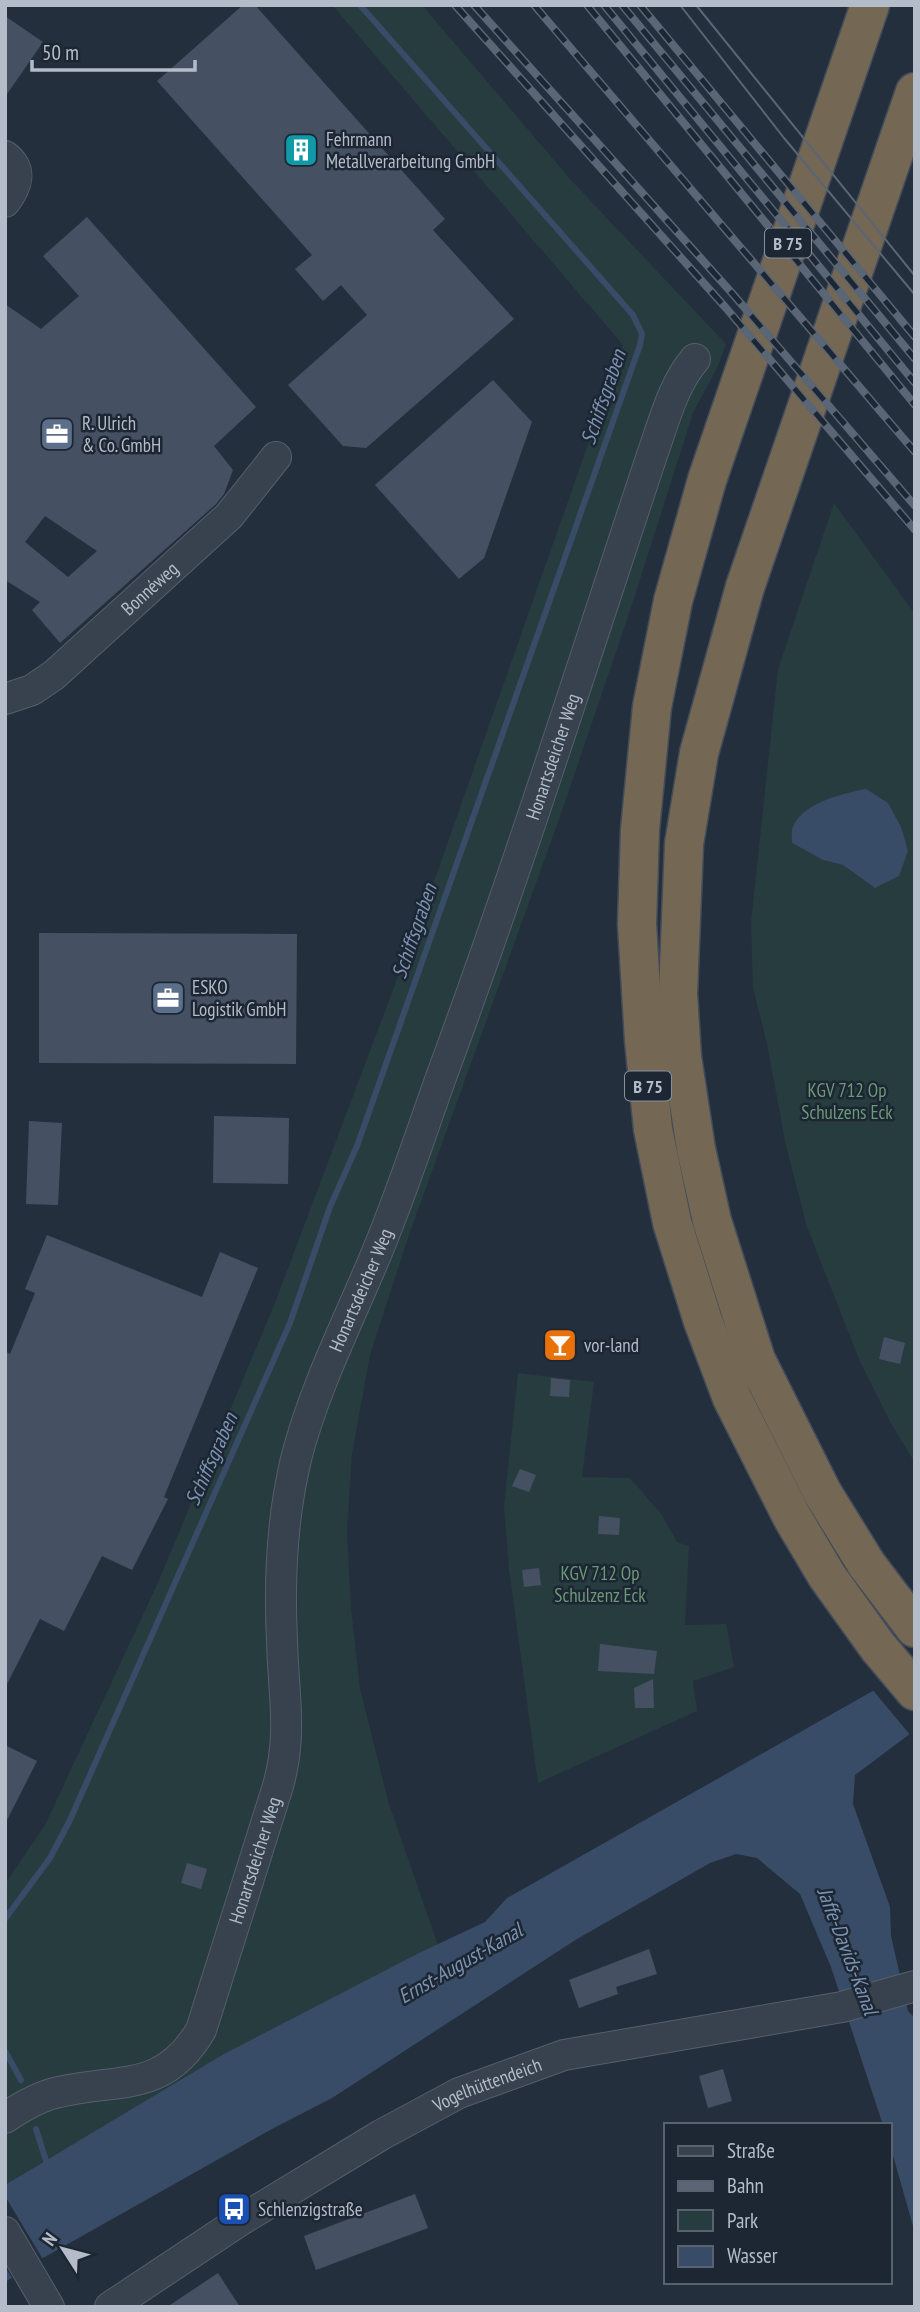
<svg xmlns="http://www.w3.org/2000/svg" width="920" height="2312" viewBox="0 0 920 2312" font-family="'PT Sans Narrow',sans-serif">
<style>
.green{fill:#263c3f;fill-rule:evenodd}
.water{fill:#394c67}
.pier{fill:#242f3e}
.lines{fill:none;stroke-linecap:round;stroke-linejoin:round}
.stream{stroke:#394c67;stroke-width:6}
.building{fill:#455162;fill-rule:evenodd}
.minor-casing{stroke:#565f6c;stroke-width:32}
.highway-casing{stroke:#434c59;stroke-width:41}
.minor{stroke:#38414e;stroke-width:30}
.highway{stroke:#746855;stroke-width:38}
.tram{stroke:#5a6575;stroke-width:2}
.rail-casing{stroke:#5a6575;stroke-width:8}
.rail{stroke:#1d2633;stroke-width:5;stroke-dasharray:16;stroke-linecap:butt}
.labels{text-anchor:middle;dominant-baseline:central;stroke-width:5;stroke-linejoin:round;paint-order:stroke}
.shield{fill:#1d2633;stroke:#878f9c;stroke-width:2}
.shield-label{font-size:18px;font-weight:bold;fill:#b4bcc9}
.poi-label{font-size:19px;fill:#b4bcc9;stroke:#1d2633;text-anchor:start}
.street-label{font-size:19px;fill:#b4bcc9;stroke:#1d2633}
.park-label{font-size:19px;fill:#6b9a76;stroke:#1d2633}
.water-label{font-size:21px;font-style:italic;fill:#7c92b1;stroke:#1d2633}
</style>
<rect width="100%" height="100%" fill="#242f3e"/>
<!-- green -->
<g class="green">
<path d="M332,5H422L570,179L726,344L718,366L693,413L631,608L562,811L409,1235L370,1355L352,1454L347,1532L351,1608L360,1689L388,1801L438,1945L419,1953L46,2160L5,2185V1884L45,1825L156,1587L275,1303L437,873L623,345Z"/>
<path d="M834,503L915,614V1463L891,1423L859,1359L807,1227L786,1146L767,1044L753,988L751,922L778,669ZM792,843L899,876L875,888L843,865L823,860Z"/>
<path d="M518,1373L594,1382L582,1477L630,1478L662,1515L677,1542L689,1546L685,1625L726,1624L734,1667L693,1681L697,1711L538,1783L509,1569L504,1506Z"/>
</g>
<!-- water -->
<g class="water">
<path d="M866,789L888,803L901,827L908,851L899,876L875,888L843,865L823,860L792,843C792,838 791,831 793,827C802,803 844,793 866,789Z"/>
<path d="M915,1667V1730L855,1775L853,1804L890,1907L891,1936L908,2011L915,2018V2233L890,2145V2125H883L831,1967L800,1894L757,1858L736,1854L710,1863L577,1939L332,2098L270,2130L43,2258L5,2282V2185L224,2054L419,1953L485,1922L507,1898Z"/>
</g>
<!-- pier -->
<g class="pier">
<path d="M915,1664V1734L911,1736L871,1688Z"/>
<path d="M5,2196L44,2261L14,2281L5,2267Z"/>
</g>
<g class="lines">
<!-- stream -->
<g class="stream">
<path d="M5,1919L50,1858L70,1820L290,1323L330,1207L357,1146L640,345L642,334L633,315L360,5"/>
<path d="M5,2051L21,2080"/>
<path d="M36,2129L48,2167"/>
</g>
</g>
<!-- building -->
<g class="building">
<path d="M243,5H255L445,219L433,230L514,319L366,448L343,446L288,385L367,315L341,285L323,301L295,269L312,255L157,81Z"/>
<path d="M5,16L43,42L5,97Z"/>
<path d="M87,217L256,407L214,446L233,470L224,494L216,504L60,643L32,610L40,602L5,580V304L41,329L79,296L43,256ZM45,516L97,551L68,577L25,542Z"/>
<path d="M493,380L532,422L484,558L459,579L375,485Z"/>
<path d="M39,933L297,934L296,1064L39,1063Z"/>
<path d="M214,1116L289,1118L288,1184L213,1183Z"/>
<path d="M29,1121L62,1123L58,1205L26,1204Z"/>
<path d="M47,1235L202,1297L220,1252L258,1268L164,1497L168,1499L132,1570L102,1556L64,1631L40,1619L5,1688V1351L10,1354L35,1293L25,1289Z"/>
<path d="M884,1337L905,1343L900,1364L879,1359Z"/>
<path d="M551,1378L570,1380L569,1397L550,1396Z"/>
<path d="M520,1469L536,1475L529,1492L512,1486Z"/>
<path d="M599,1516L620,1518L619,1535L598,1534Z"/>
<path d="M539,1568L541,1585L524,1587L522,1570Z"/>
<path d="M600,1644L657,1651L654,1674L598,1671Z"/>
<path d="M653,1679L654,1708H635L634,1688Z"/>
<path d="M5,1745L37,1761L5,1824Z"/>
<path d="M187,1863L207,1869L201,1889L181,1883Z"/>
<path d="M649,1949L657,1974L616,1987L618,1994L579,2008L569,1980Z"/>
<path d="M723,2069L732,2101L708,2108L699,2076Z"/>
<path d="M415,2194L428,2228L316,2270L304,2236Z"/>
<path d="M218,2273L240,2307H167Z"/>
</g>
<g class="lines">
<!-- minor casing -->
<g class="minor-casing">
<g id="minor">
<path d="M5,156C23,170 17,186 5,202"/>
<path id="s1" d="M5,699L32,690L54,675L229,516L276,457"/>
<path id="s2" d="M5,2118C21,2107 40,2096 59,2092C120,2078 164,2093 201,2030L278,1786C293,1733 283,1693 282,1640C279,1580 282,1518 296,1459C313,1392 345,1328 372,1264C398,1204 418,1142 440,1080C516,875 582,666 651,458C663,425 672,386 695,359"/>
<path d="M5,2232L49,2307"/>
<path id="s3" d="M110,2307L241,2220L381,2135L459,2093L564,2055L842,2007L915,1986"/>
</g>
</g>
<!-- highway casing -->
<g class="highway-casing">
<g id="highway">
<path d="M870,5L707,480L673,601L652,707L640,830L637,924L644,1040L653,1129L672,1222L703,1321L732,1398L792,1517L827,1576L878,1647L915,1691"/>
<path d="M915,92L745,587L699,753L684,844L678,994L682,1057L696,1149L712,1221L756,1360L822,1492L867,1565L915,1628"/>
</g>
</g>
<!-- minor -->
<use href="#minor" class="minor"/>
<!-- highway -->
<use href="#highway" class="highway"/>
<!-- tram -->
<g class="tram">
<path d="M680,5L784,138L915,295"/>
<path d="M696,5L915,276"/>
</g>
<!-- rail casing -->
<g class="rail-casing">
<g id="rail">
<path d="M455,5L726,308L915,530"/>
<path d="M474,5L731,292L915,506"/>
<path d="M534,5L915,452"/>
<path d="M587,5L915,405"/>
<path d="M604,5L915,383"/>
<path d="M622,5L915,359"/>
<path d="M640,5L915,337"/>
</g>
</g>
<!-- rail -->
<use href="#rail" class="rail"/>
</g>
<!-- icons -->
<defs>
<g id="building-square" transform="scale(1.75)"><rect x="-9" y="-9" width="18" height="18" rx="4" fill="#0f9aa8" stroke="#1d2633"/><path d="M-4-6H4V6H1V3H-1V6H-4ZM-2.5-4.3h1.7v1.8h-1.7ZM.8-4.3h1.7v1.8H.8ZM-2.5-1h1.7V.8h-1.7ZM.8-1h1.7V.8H.8Z" fill="#fff"/></g>
<g id="office-square" transform="scale(1.75)"><rect x="-9" y="-9" width="18" height="18" rx="4" fill="#5c6f8a" stroke="#1d2633"/><path d="M-6-3h4V-5.5h4V-3h4V5H-6ZM-1-4.5V-3h2v-1.5ZM-6 0V1H6V0Z" fill="#fff"/></g>
<g id="bar-square" transform="scale(1.75)"><rect x="-9" y="-9" width="18" height="18" rx="4" fill="#e8710a" stroke="#1d2633"/><path d="M-6-5H6L.8 .8V4.5H3.5V6h-7V4.5H-.8V.8Z" fill="#fff"/></g>
<g id="bus-square" transform="scale(1.75)"><rect x="-9" y="-9" width="18" height="18" rx="4" fill="#1a4fb4" stroke="#1d2633"/><path d="M-5-6H5V4H4V6H2V4H-2V6H-4V4H-5ZM-3.5-4V0h7V-4ZM-3.5 1.2v1.5H-2V1.2ZM2 1.2v1.5H3.5V1.2Z" fill="#fff"/></g>
</defs>
<g fill-rule="evenodd">
<use href="#building-square" x="301" y="150"/>
<use href="#office-square" x="57" y="434"/>
<use href="#office-square" x="168" y="998"/>
<use href="#bar-square" x="560" y="1345"/>
<use href="#bus-square" x="234" y="2209"/>
</g>
<g class="labels">
<!-- shield labels -->
<g class="shield">
<rect x="765" y="228.5" width="46" height="29" rx="5"/>
<rect x="625" y="1071.5" width="46" height="29" rx="5"/>
</g>
<g class="shield-label">
<text x="788" y="243">B 75</text>
<text x="648" y="1086">B 75</text>
</g>
<!-- poi labels -->
<g class="poi-label">
<text x="326" y="139">Fehrmann<tspan x="326" dy="22">Metallverarbeitung GmbH</tspan></text>
<text x="82" y="423">R. Ulrich<tspan x="82" dy="22">&amp; Co. GmbH</tspan></text>
<text x="192" y="987">ESKO<tspan x="192" dy="22">Logistik GmbH</tspan></text>
<text x="584" y="1345">vor-land</text>
<text x="258" y="2209">Schlenzigstraße</text>
</g>
<!-- street labels -->
<g class="street-label">
<text stroke="none"><textPath href="#s1" startOffset="184">Bonnéweg</textPath></text>
<text stroke="none"><textPath href="#s2" startOffset="1556">Honartsdeicher Weg</textPath></text>
<text stroke="none"><textPath href="#s2" startOffset="989">Honartsdeicher Weg</textPath></text>
<text stroke="none"><textPath href="#s2" startOffset="401">Honartsdeicher Weg</textPath></text>
<text stroke="none"><textPath href="#s3" startOffset="439">Vogelhüttendeich</textPath></text>
</g>
<!-- park labels -->
<g class="park-label">
<text x="847" y="1090">KGV 712 Op<tspan x="847" dy="22">Schulzens Eck</tspan></text>
<text x="600" y="1573">KGV 712 Op<tspan x="600" dy="22">Schulzenz Eck</tspan></text>
</g>
<!-- water labels -->
<g class="water-label">
<text transform="translate(603 397) rotate(-71)">Schiffsgraben</text>
<text transform="translate(414 931) rotate(-71)">Schiffsgraben</text>
<text transform="translate(211 1459) rotate(-66)">Schiffsgraben</text>
<text transform="translate(848 1951) rotate(69)">Jaffe-Davids-Kanal</text>
<text transform="translate(460 1963) rotate(-30)">Ernst-August-Kanal</text>
</g>
</g>
<!-- border -->
<rect width="920" height="2312" fill="none" stroke="#b4bcc9" stroke-width="14"/>
<!-- legend -->
<rect x="664" y="2123" width="228" height="161" fill="#1d2633" stroke="#59626f" stroke-width="2"/>
<rect x="678" y="2146" width="35" height="10" fill="#38414e" stroke="#59626f" stroke-width="2"/>
<text x="727" y="2158" font-size="21" fill="#b4bcc9">Straße</text>
<rect x="678" y="2181" width="35" height="10" fill="#5a6575" stroke="#59626f" stroke-width="2"/>
<text x="727" y="2193" font-size="21" fill="#b4bcc9">Bahn</text>
<rect x="678" y="2210" width="35" height="21" fill="#263c3f" stroke="#59626f" stroke-width="2"/>
<text x="727" y="2228" font-size="21" fill="#b4bcc9">Park</text>
<rect x="678" y="2246" width="35" height="21" fill="#394c67" stroke="#59626f" stroke-width="2"/>
<text x="727" y="2263" font-size="21" fill="#b4bcc9">Wasser</text>
<!-- north arrow -->
<g transform="translate(63 2249) rotate(306)" stroke="#1d2633" stroke-width="5" paint-order="stroke">
<path d="M0-5L12 26L0 18L-12 26Z" fill="#b4bcc9"/>
<text y="-10" font-size="19" font-weight="bold" text-anchor="middle" fill="#b4bcc9">N</text>
</g>
<!-- scale -->
<path d="M32 60v10h163v-10" fill="none" stroke="#b4bcc9" stroke-width="3.5"/>
<text x="42" y="60" font-size="21" fill="#b4bcc9" stroke="#1d2633" stroke-width="5" paint-order="stroke">50 m</text>
</svg>
